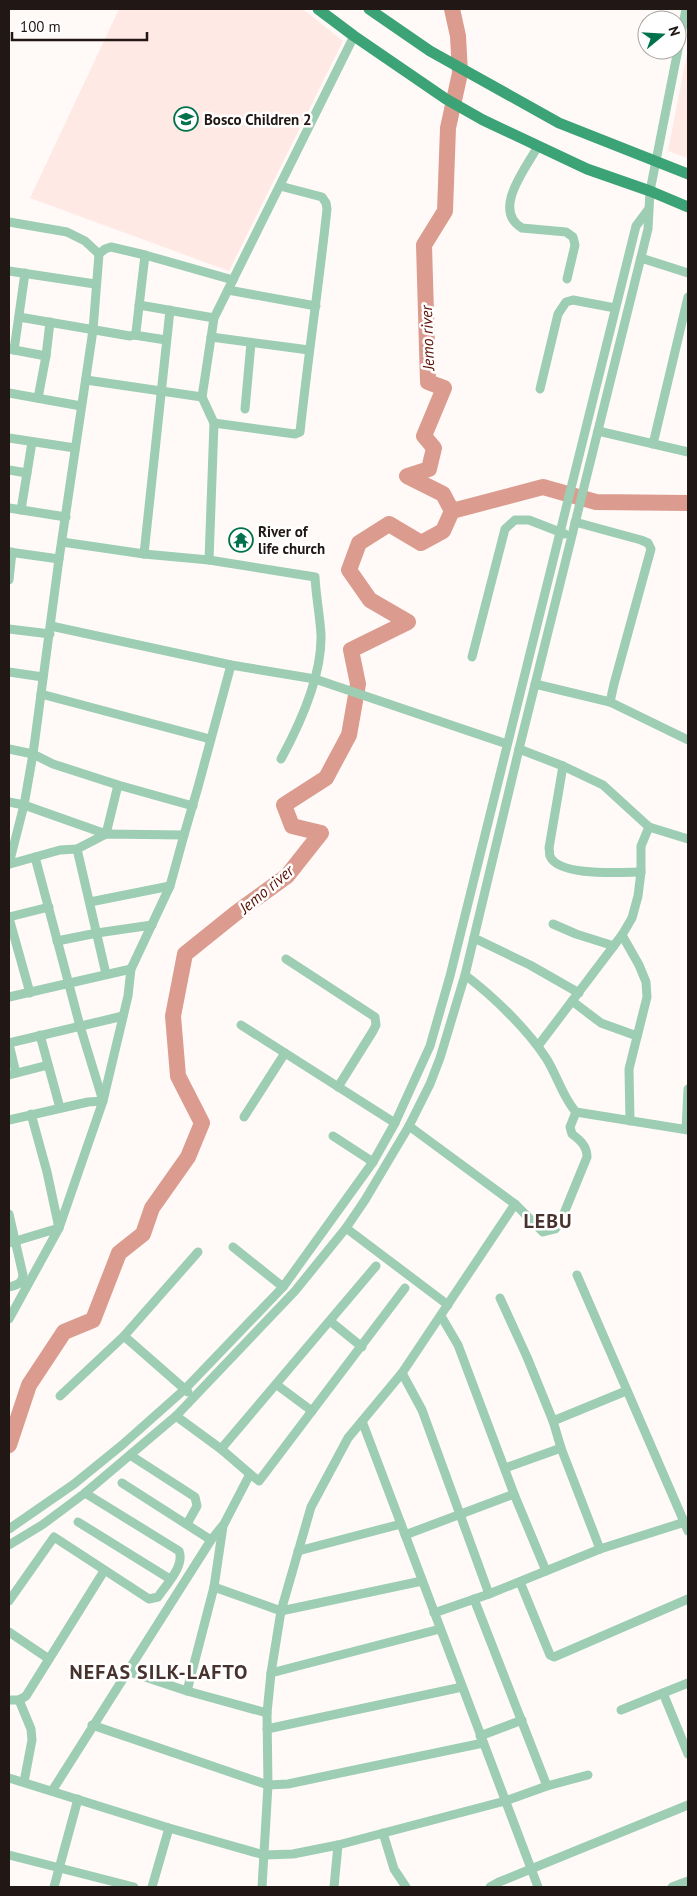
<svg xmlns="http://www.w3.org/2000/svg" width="697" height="1896" viewBox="0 0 697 1896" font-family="'PT Sans',sans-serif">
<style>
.built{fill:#ffe9e4}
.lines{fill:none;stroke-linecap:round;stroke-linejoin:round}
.river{stroke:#db9c8f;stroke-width:16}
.minor{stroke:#9dcdb3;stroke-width:9}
.major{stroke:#3ca376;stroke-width:11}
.labels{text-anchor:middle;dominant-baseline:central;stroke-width:5;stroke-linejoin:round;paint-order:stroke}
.poi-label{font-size:15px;font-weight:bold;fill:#211715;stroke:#fff;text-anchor:start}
.water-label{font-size:16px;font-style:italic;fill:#5b1105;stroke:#fff}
.district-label{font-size:20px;font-weight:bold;letter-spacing:1px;fill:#47322e;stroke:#fff}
</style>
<rect width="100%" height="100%" fill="#fffaf8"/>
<!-- built -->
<g class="built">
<path d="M119,9H303L343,41L229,271L30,198Z"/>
<path d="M688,48V158L668,151Z"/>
</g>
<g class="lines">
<!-- river -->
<g class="river">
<path d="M452,511L543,487L596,502L688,503"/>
<path d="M9,1445L29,1385L64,1332L93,1320L119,1253L143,1234L152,1208L188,1157L202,1123L178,1076L173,1016L185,954L236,913L287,876L321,833L292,826L284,805L326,778L349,735L358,684L351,650L408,622L370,600L349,570L359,543L389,524L421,543L443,531L452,511L443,494L407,476L429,469L434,448L424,436L444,388L428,382L424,245L445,211L448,128L460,73L458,36L452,9"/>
</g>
<!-- minor -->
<g class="minor">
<path d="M538,146C527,167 491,210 522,228L566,232L573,237L575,245L567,279"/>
<path d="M9,222L67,232L85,241L99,254"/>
<path d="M641,258L688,273"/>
<path d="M9,271L95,284"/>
<path d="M228,290L316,306"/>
<path d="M139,305L214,318"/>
<path d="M19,317L130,336L134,335L136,332L145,255"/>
<path d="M134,335L166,340"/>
<path d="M211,337L309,350"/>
<path d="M9,349L46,356"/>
<path d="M14,350L25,273"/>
<path d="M86,380L202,397"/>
<path d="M540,389L558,314L566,302L573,300L615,308"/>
<path d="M9,393L81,406"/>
<path d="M38,398L46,356L50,322"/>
<path d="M245,409L251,343"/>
<path d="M214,423L295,434L300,432C308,357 319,284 327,209L326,203L322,197L280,186"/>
<path d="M598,431L688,452"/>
<path d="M9,438L75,448"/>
<path d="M653,444L688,297"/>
<path d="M9,470L27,473"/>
<path d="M9,508L66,517"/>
<path d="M21,510L32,442"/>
<path d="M575,522L641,540L648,543L651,549L614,684L610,702"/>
<path d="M62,542L144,554L209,560L315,577C316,597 320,616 321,635C322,676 300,724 281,759"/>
<path d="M9,552L59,559"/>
<path d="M144,554L170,310"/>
<path d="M209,560L214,423L202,397L214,318L354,36"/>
<path d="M9,580L12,552"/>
<path d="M51,626L231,665L315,679L507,744"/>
<path d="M9,629L50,634"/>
<path d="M472,657L505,529L515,520H529L565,534"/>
<path d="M9,672L43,677"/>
<path d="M535,684L610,702L688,740"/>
<path d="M41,694L210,739"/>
<path d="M9,749L33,754L53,764L118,785L193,806"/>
<path d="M519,749L563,766L603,785L649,827L688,839"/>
<path d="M563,766L549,848C550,851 549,854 550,856C558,877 622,872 641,872"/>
<path d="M9,802L24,805L106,834L118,785"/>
<path d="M184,835L198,787L231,665"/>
<path d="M77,849L106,974"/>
<path d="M9,864L24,805L33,754L59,559L93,330L99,254L105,249L111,247L145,255L233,280"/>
<path d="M90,902L170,886"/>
<path d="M9,917L49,907"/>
<path d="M9,918L30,993"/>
<path d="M553,924L576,934L614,946"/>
<path d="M622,935L639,965L646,982L647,997L629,1069L630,1121"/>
<path d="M474,938L530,965L579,993"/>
<path d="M57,941L97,933L152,925"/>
<path d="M286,959L375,1017L376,1025L373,1031L338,1087"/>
<path d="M465,975C493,996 527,1029 546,1058C557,1075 563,1098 576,1112L688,1130"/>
<path d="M9,997L131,969"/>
<path d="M572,1001L601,1023L637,1036"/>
<path d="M241,1025L395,1123"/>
<path d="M40,1035L60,1108"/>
<path d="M9,1043L123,1016"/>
<path d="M9,1044L16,1073"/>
<path d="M538,1046L622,935L632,918L638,896L641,872V846L649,827"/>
<path d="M9,1075L48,1065"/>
<path d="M244,1117L285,1053"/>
<path d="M9,1120L88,1102L103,1101L128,996L131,969L170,886L184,835L106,834L77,849L60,850L10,864"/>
<path d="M686,1129L688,1089"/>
<path d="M333,1136L373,1162"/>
<path d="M515,1204L543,1232L555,1229L560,1223L587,1157C587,1146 580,1140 572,1134L570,1127L576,1112"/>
<path d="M9,1214L23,1275C22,1284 17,1285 9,1287"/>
<path d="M346,1228L448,1305"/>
<path d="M9,1243L59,1228L47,1172L31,1114"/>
<path d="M233,1247L283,1287"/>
<path d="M577,1275L688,1531"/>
<path d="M500,1298L527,1357L553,1421L561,1448L600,1549"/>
<path d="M441,1316L458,1345L514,1494L546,1571"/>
<path d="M9,1319L59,1228L103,1101L80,1026L35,857"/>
<path d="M330,1321L362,1347"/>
<path d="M124,1336L188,1392"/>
<path d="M402,1373L422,1410L489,1594"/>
<path d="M277,1385L312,1411"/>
<path d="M60,1396L124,1336L198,1252"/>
<path d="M176,1416L221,1449"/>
<path d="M362,1421L401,1524"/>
<path d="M553,1421L626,1391"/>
<path d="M130,1455L195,1497L197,1506L187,1524"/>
<path d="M505,1468L561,1448"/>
<path d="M250,1474L221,1449L376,1266"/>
<path d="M122,1483L211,1540"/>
<path d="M78,1522L170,1579"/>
<path d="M9,1529L74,1484L122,1445L185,1389L283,1287L373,1162L395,1123L430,1046L450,976L636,226L648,210"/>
<path d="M405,1535L514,1494"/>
<path d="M9,1545L42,1525L85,1493L176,1416L295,1291L346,1228L365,1200L409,1126L430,1084L440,1058L465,975L519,749L648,229L650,191L686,9"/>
<path d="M298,1551L401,1524L538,1887"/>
<path d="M520,1582L550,1655L554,1657L688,1599"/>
<path d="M214,1587L223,1526"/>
<path d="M474,1599L547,1786"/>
<path d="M9,1601L54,1537L149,1599L158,1597C166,1585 185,1566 179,1551L85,1493"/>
<path d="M434,1613L489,1594L600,1549L688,1521"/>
<path d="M9,1632L49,1659"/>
<path d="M127,1671L187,1691L267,1713"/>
<path d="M271,1673L440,1629"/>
<path d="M187,1691L214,1587L281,1611L422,1581"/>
<path d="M663,1693L688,1754"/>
<path d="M9,1700H19L26,1696L104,1571"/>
<path d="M19,1700L31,1729L32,1740L24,1782"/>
<path d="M621,1710L688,1683"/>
<path d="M92,1725L268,1785L288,1784L483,1743"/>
<path d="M267,1729L462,1687"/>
<path d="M480,1736L522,1720"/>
<path d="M9,1778L169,1828L264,1855L293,1854L338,1845L505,1801L547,1786L588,1775"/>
<path d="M52,1791L211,1540L224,1524L250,1474L259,1481L405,1288"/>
<path d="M383,1833L394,1869L406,1887"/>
<path d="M9,1855L134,1887"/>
<path d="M54,1887L78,1799"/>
<path d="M152,1887L169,1828"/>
<path d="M262,1887L268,1785L267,1713L271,1673L281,1611L311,1507L348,1438L402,1373L515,1204L409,1126"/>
<path d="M334,1887L338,1845"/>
<path d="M490,1887L499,1882L688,1805"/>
<path d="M672,1887L688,1881"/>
</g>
<!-- major -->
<g class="major">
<path d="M318,9L354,36L446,99L483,120L587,169L650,191L688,207"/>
<path d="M369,9L430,51L559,123L688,174"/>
</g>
</g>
<!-- icons -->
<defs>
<g id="school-ring" transform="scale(1.25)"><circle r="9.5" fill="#fff" stroke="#01724c" stroke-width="1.5"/><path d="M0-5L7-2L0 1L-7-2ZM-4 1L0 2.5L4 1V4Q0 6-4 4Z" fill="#01724c"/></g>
<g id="temple-ring" transform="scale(1.25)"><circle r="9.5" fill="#fff" stroke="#01724c" stroke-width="1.5"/><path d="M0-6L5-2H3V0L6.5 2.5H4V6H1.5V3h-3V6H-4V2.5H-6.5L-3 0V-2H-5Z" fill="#01724c"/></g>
</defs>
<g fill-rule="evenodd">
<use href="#school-ring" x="186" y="119"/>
<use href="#temple-ring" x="241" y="540"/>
</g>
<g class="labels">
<!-- poi labels -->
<g class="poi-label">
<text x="204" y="119">Bosco Children 2</text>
<text x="258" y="531">River of<tspan x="258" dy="17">life church</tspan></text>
</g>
<!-- water labels -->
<g class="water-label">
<text transform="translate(427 338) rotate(-92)">Jemo river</text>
<text transform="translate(266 889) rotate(-40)">Jemo river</text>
</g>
<!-- district labels -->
<g class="district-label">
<text x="548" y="1221">LEBU</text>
<text x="159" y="1672">NEFAS SILK-LAFTO</text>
</g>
</g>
<!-- border -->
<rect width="697" height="1896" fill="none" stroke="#211715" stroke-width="20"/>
<!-- north arrow -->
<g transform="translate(662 35) rotate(72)"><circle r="24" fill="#ffffff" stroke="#a6a2a1"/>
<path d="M0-4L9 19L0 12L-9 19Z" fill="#01724c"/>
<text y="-8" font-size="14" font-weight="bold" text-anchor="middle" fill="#211715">N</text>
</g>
<!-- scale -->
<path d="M12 32v8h135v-8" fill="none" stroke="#211715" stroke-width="2.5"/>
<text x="20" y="32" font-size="15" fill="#211715" stroke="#ffffff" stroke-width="4" paint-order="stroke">100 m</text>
</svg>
